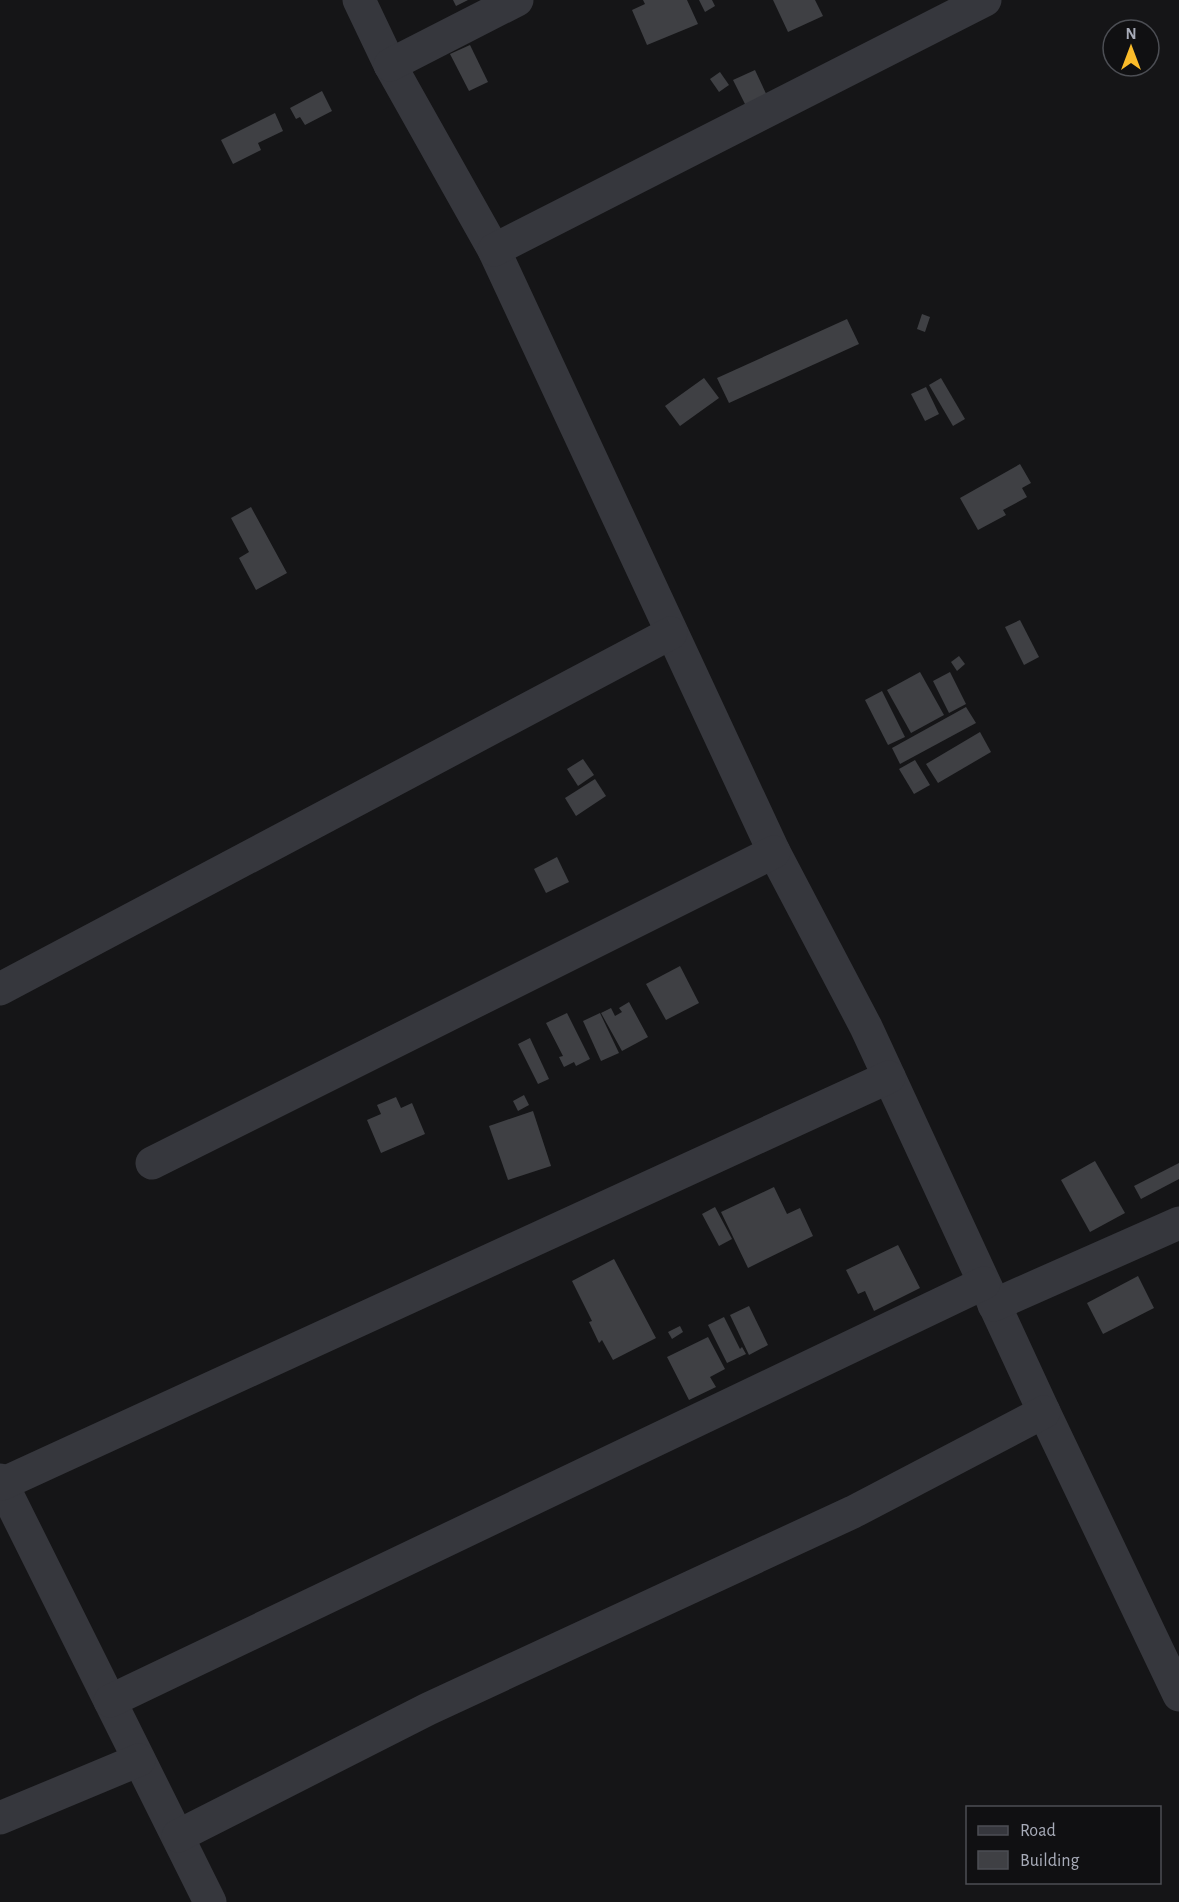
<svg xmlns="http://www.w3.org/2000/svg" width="1179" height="1902" viewBox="0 0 1179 1902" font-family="'Alegreya Sans',sans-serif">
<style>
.building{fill:#3f4044}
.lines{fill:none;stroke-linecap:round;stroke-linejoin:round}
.street{stroke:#36373d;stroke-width:33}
</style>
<rect width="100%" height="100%" fill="#151517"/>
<!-- building -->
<g class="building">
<path d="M453,0H468L456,6Z"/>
<path d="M643,0H687L698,24L647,45L632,10L645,4Z"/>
<path d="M699,0H712L715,6L705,12Z"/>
<path d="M773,0H815L823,16L788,32Z"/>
<path d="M470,45L488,82L469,91L450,54Z"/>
<path d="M755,70L769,100L748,110L733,80Z"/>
<path d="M720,72L729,85L719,92L710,79Z"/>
<path d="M322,91L332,111L305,125L300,117L296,119L290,108Z"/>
<path d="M275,113L283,131L258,143L261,150L233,164L221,140Z"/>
<path d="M922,314L930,317L925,332L917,329Z"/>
<path d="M847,319L859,344L729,403L717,378Z"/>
<path d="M704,378L719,398L680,426L665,406Z"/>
<path d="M941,378L965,419L953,426L929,385Z"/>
<path d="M926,387L939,414L925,421L911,394Z"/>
<path d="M1020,464L1031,483L1022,488L1027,497L1003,510L1006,515L978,530L960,498Z"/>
<path d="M251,507L287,573L256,590L239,558L249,552L231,518Z"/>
<path d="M1020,620L1039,657L1024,665L1005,627Z"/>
<path d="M959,656L965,664L957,671L951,662Z"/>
<path d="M920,672L944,715L911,733L887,690Z"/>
<path d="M950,672L966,704L949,713L933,681Z"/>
<path d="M882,691L905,737L888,745L865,700Z"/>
<path d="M966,707L976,723L900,764L892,748Z"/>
<path d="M980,732L991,752L938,783L926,764Z"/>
<path d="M583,759L594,775L578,786L567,769Z"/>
<path d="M915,760L930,785L914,794L899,769Z"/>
<path d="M595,779L606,796L576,816L565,798Z"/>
<path d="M557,857L569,882L546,893L534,869Z"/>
<path d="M680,966L699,1003L666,1020L646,984Z"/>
<path d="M629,1002L648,1037L622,1051L601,1013L611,1008L615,1016L622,1012L619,1008Z"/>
<path d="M567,1013L590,1059L576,1066L574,1062L564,1067L559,1057L563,1056L546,1023Z"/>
<path d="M600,1013L619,1053L601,1061L583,1021Z"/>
<path d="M530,1038L549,1079L538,1084L518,1044Z"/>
<path d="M524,1095L529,1105L518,1111L513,1101Z"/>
<path d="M396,1097L401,1108L412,1103L425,1134L381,1153L367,1120L381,1114L377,1105Z"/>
<path d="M533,1111L551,1166L508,1180L489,1126Z"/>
<path d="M1095,1161L1125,1213L1090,1232L1061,1180Z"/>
<path d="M1179,1163V1179L1141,1199L1134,1186Z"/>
<path d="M774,1187L787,1214L800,1208L813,1236L748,1268L721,1212Z"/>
<path d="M715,1207L732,1239L719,1246L702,1214Z"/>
<path d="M898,1245L920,1288L874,1311L865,1291L858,1294L846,1270Z"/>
<path d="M614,1259L656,1338L613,1360L602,1340L599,1343L589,1322L592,1321L572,1281Z"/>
<path d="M1138,1276L1154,1308L1103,1334L1087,1303Z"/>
<path d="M749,1306L768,1345L749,1355L730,1315Z"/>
<path d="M724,1317L740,1349L742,1347L746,1354L727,1363L708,1325Z"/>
<path d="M680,1326L683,1332L672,1339L668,1332Z"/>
<path d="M708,1337L725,1369L710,1377L716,1387L689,1400L667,1357Z"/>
</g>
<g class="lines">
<!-- street -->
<g class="street">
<path d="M359,0L390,65L494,250L774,852L866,1027L1044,1412L1179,1695"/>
<path d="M390,65L517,0"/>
<path d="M494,250L985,0"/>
<path d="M0,989L671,633"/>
<path d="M152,1163L774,852"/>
<path d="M994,1305L1179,1223"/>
<path d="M0,1480L210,1902"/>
<path d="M2,1484L889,1077"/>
<path d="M110,1701L984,1283"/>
<path d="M0,1818L139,1760"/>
<path d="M178,1836L428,1709L853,1512L1044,1412"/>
</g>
</g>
<!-- legend -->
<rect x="966" y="1806" width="195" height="78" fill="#101012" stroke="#4c4e54" stroke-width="1.5"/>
<rect x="978" y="1826" width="30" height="9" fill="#36373d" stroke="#4c4e54" stroke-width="1.5"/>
<text x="1020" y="1836" font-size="18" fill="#a7abb8">Road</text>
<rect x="978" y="1851" width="30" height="18" fill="#3f4044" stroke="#4c4e54" stroke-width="1.5"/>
<text x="1020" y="1866" font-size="18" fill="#a7abb8">Building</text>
<!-- north arrow -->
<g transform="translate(1131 48)"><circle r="28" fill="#101012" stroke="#4c4e54" stroke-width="1.5"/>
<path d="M0-4.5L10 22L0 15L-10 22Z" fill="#fbbc2a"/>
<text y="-9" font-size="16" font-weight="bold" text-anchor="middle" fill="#a7abb8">N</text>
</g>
</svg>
